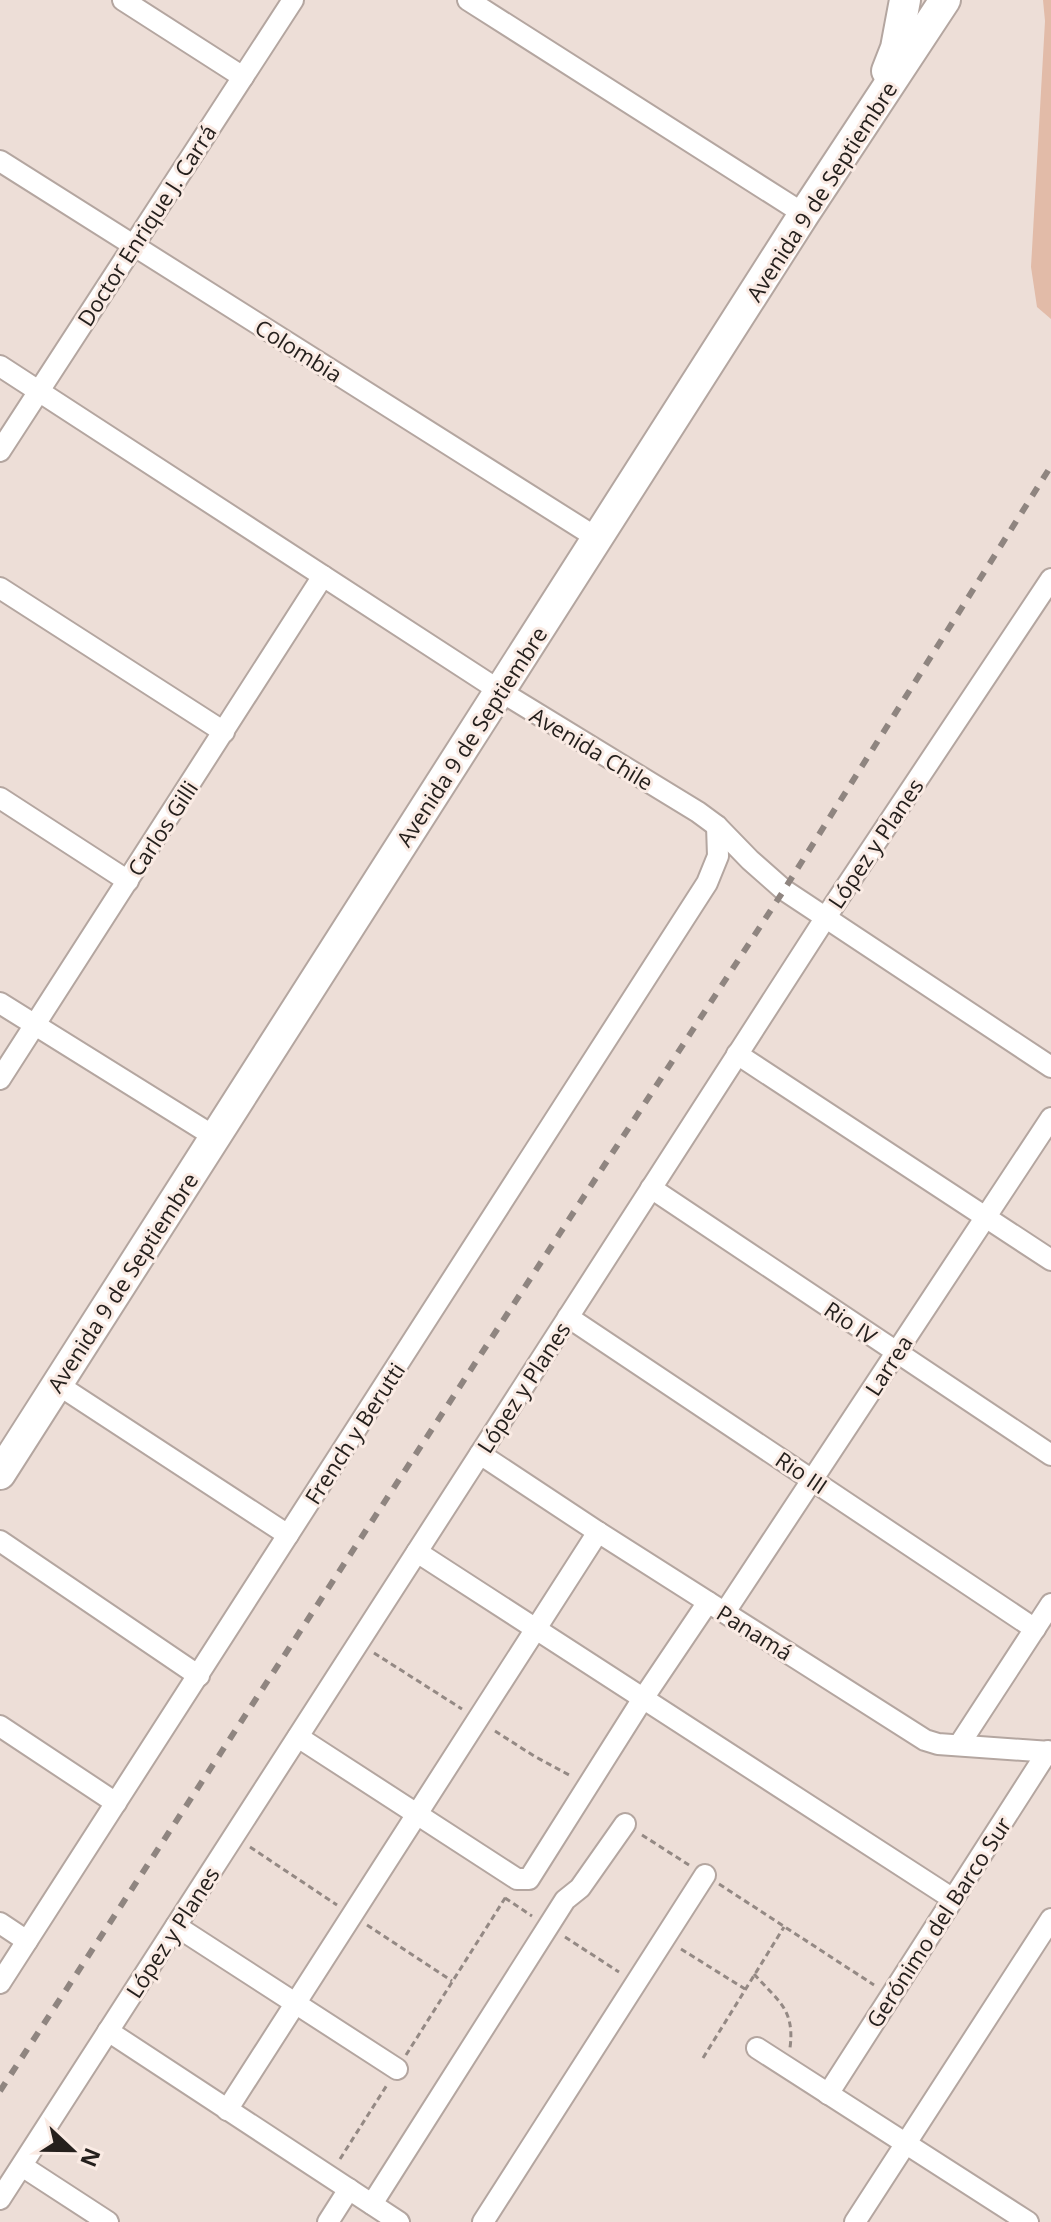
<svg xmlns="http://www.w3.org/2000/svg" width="1051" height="2222" viewBox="0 0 1051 2222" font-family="'Open Sans',sans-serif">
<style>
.green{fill:#e2bba8}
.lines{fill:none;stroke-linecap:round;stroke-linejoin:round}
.street-casing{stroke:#b4a6a0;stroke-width:24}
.secondary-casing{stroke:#b4a6a0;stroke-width:34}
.path{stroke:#948984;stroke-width:3;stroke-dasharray:6 4;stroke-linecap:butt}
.street{stroke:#fff;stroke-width:20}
.secondary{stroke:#fff;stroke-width:30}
.rail{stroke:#8f8580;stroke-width:6;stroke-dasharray:10 10;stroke-linecap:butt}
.labels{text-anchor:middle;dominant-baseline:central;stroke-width:6;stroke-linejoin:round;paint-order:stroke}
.street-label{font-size:22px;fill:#25201d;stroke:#faebe4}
</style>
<rect width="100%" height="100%" fill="#edded7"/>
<!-- green -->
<path class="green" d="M1043,0H1051V319L1037,307L1031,267L1045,21Z"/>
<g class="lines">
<!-- street casing -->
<g class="street-casing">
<g id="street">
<path d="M123,0L243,77"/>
<path d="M468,0L804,214"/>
<path d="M0,161L597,538"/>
<path d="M0,366L500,691L698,812L717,826L750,860L784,890L1051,1067"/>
<path d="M0,451L293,0"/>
<path d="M0,588L224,732"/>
<path d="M0,798L128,881"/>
<path d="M0,1003L215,1137"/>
<path d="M737,1054L1051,1260"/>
<path d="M0,1079L323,576"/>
<path d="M651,1188L1051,1455"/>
<path d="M568,1317L1035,1629"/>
<path d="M57,1384L288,1535"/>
<path d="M480,1454L598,1532L925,1740L938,1744L1051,1752"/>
<path d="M0,1541L199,1676"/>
<path d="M417,1552L953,1899"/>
<path d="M725,1612L1051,1118"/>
<path d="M0,1726L116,1803"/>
<path d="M298,1737L517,1879H529L642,1700L708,1602"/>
<path d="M959,1745L1051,1604"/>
<path d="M0,1923L27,1941"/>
<path d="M176,1926L397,2069"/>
<path d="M0,1983L707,883L718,856L717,826"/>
<path d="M108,2031L399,2222"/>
<path d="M757,2048L1028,2222"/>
<path d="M828,2094L1048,1751"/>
<path d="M227,2110L598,1532"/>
<path d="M22,2166L108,2222"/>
<path d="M0,2199L826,917L1051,579"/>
<path d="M372,2204L565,1900L580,1888L625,1824"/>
<path d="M328,2222L349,2189"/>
<path d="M483,2222L705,1875"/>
<path d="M855,2222L1051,1919"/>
</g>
</g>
<!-- secondary casing -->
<g class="secondary-casing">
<g id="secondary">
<path d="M887,71L896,48L905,0"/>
<path d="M0,1474L804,214L945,0"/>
</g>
</g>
<!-- path -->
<g class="path">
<path d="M374,1653L462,1709"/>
<path d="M495,1731L534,1756L571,1776"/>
<path d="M642,1835L689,1865"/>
<path d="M250,1847L337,1905"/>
<path d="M719,1884L874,1985"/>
<path d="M505,1898L532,1916"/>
<path d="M367,1925L452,1981"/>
<path d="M565,1937L619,1972"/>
<path d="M681,1949L745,1989"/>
<path d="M754,1974C778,2001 795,2009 790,2048"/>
<path d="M406,2055L507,1895"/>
<path d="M703,2058L784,1927"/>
<path d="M340,2159L387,2085"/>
</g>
<!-- street -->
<use href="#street" class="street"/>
<!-- secondary -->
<use href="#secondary" class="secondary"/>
<!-- rail -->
<path class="rail" d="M0,2091L784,890L1051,466"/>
</g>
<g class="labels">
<!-- street labels -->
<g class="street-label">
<text transform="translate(821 191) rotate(-57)">Avenida 9 de Septiembre</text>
<text transform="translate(146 225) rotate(-57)">Doctor Enrique J. Carrá</text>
<text transform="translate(299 350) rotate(32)">Colombia</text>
<text transform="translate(471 736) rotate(-57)">Avenida 9 de Septiembre</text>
<text transform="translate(592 748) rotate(31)">Avenida Chile</text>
<text transform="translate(162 828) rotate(-57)">Carlos Gilli</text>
<text transform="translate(875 843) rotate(-56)">López y Planes</text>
<text transform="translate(122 1282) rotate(-57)">Avenida 9 de Septiembre</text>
<text transform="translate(851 1322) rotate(34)">Rio IV</text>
<text transform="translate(888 1365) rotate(-57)">Larrea</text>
<text transform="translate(523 1387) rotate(-57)">López y Planes</text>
<text transform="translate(354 1433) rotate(-57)">French y Berutti</text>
<text transform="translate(802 1472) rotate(34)">Rio III</text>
<text transform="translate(755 1632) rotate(32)">Panamá</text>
<text transform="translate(938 1922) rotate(-57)">Gerónimo del Barco Sur</text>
<text transform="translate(172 1932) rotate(-57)">López y Planes</text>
</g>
</g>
<!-- north arrow -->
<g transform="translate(72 2150) rotate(112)" stroke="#faebe4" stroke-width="6" paint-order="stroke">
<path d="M0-6L14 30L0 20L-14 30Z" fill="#25201d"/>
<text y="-12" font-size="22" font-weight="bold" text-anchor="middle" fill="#25201d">N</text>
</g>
</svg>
